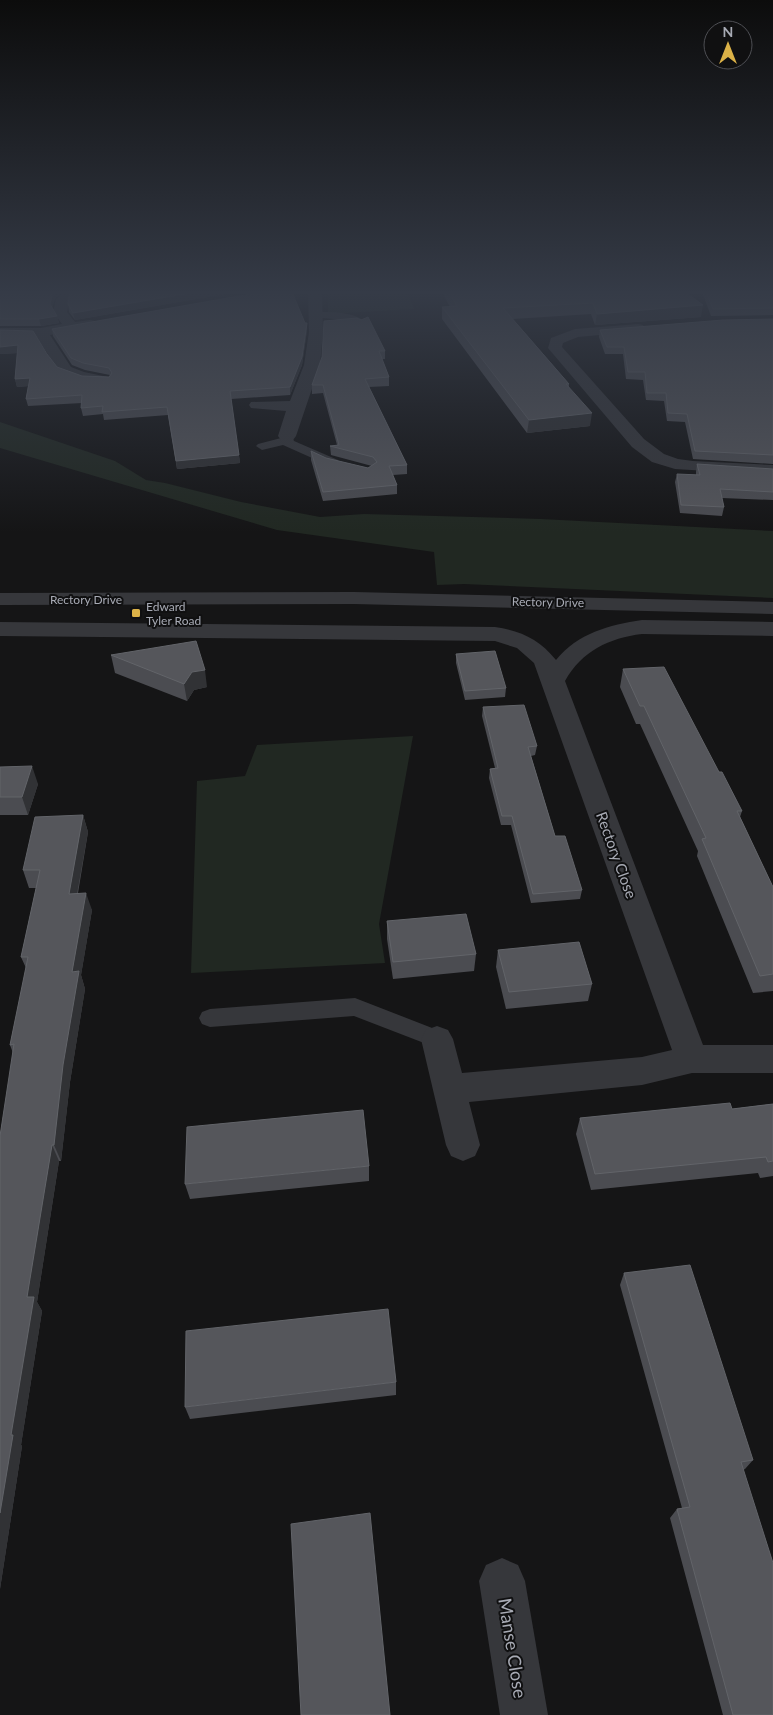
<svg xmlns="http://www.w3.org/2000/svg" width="773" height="1715" viewBox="0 0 773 1715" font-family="Lato,sans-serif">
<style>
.green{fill:#212822}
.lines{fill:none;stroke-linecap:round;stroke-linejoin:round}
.lane{fill:#36373b;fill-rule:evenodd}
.street{fill:#36373b;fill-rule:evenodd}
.wall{fill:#4b4c51}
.shaded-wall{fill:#313235}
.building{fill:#55565b;stroke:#626469}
.poi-dot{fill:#dcb247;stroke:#101011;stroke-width:2}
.labels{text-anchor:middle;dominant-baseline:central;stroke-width:4;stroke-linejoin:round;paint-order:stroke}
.far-street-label{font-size:12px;fill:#a8abb5;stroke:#101011}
.far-poi-label{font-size:12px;fill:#a8abb5;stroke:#101011;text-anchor:start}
.street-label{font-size:15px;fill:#a8abb5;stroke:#101011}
.near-street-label{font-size:18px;fill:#a8abb5;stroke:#101011}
</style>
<rect width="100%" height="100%" fill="#151516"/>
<!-- green -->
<g class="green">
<path d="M328,292H407L414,309L328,314Z"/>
<path d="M0,422L115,461L146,480L165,483L241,502L320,517L364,514L541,519L773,531V598L464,584L437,585L434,552L277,530L0,448Z"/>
<path d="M413,736L379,924L385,963L191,973L197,781L245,776L257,745Z"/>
</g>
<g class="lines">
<!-- lane -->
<g class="lane">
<path d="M315,312C331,312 354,311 367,323L362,326L345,320L312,317L310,315Z"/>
<path d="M287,433L291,434L294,441L338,460L340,463L334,467L330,466L283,445L262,450L256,446L258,444L281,438L283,434Z"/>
<path d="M355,998L445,1033L448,1039L445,1045L437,1048L354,1016L210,1027L202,1024L199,1018L202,1012L210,1009Z"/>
</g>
<!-- street -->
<g class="street">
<path d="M64,292H79L69,301L67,312L75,322L90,320L95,321L97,324L95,327L90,328L50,335L71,367L84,372L108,377L110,380L108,383L102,385L80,381L60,373L36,336H0V328H41L62,324L53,312L56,299Z"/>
<path d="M308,292H322L323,332L320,365L296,436L293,440H281L278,436L286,411L251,408L249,405L251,402L290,401L304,365L309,332Z"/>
<path d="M638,324L643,325L645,328L643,331L578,337L563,343L562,347L644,439L664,454L678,459L693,461L773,465V475L675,469L652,462L632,447L548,348L551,338L575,329Z"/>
<path d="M354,592L773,602V614L354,604L0,605V593Z"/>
<path d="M642,620L773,622V636L642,634C609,638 582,651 565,681L703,1045H773V1073H692L642,1085L469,1102L480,1145L475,1156L463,1161L451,1156L446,1145L421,1039L426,1030L437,1026L448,1030L453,1039L462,1073L642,1057L672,1050L534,663L517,648L495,641L0,636V622L495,627C521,631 539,639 556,660C578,633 609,625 642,620Z"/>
<path d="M502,1558L518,1565L525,1581L548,1715H500L479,1581L486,1565Z"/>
</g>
</g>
<!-- wall -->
<g class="wall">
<path d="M0,292H62L55,298L52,308L57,316L59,323L41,326H0Z"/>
<path d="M73,292H236L75,320L69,312L68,304Z"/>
<path d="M442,292H685L701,317L595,325L591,314L513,319L569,384V387L590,426L527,433L442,319V307H450Z"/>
<path d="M702,292H770L773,297V315L711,316Z"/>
<path d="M357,318L385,351V359H382L389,377V386L369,387L407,465V474L393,475L397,485V494L323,501L311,460V451L326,458L368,468L372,466L331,455L330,446L337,445L323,393L312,394V385Z"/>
<path d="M773,319V464L693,459L685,422L667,421L664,401L646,400L643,380L626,379L623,354H605L599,337L600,330Z"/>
<path d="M307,323V330L302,365L290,395L231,399L240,463L177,469L168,415L104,420L103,414L83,416L81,408L82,403L28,406L26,399L28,386L17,387L15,379L17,353L0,354V330L47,354L57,367L82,376L109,377L110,375L85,370L72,365L53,336L52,329Z"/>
<path d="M697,464L773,469V500L722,498L724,507L722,516L680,513L675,482L677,474L696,475V472Z"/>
<path d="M456,654L506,688L505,697L465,700L456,663Z"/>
<path d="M111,655L207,687L194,690L187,701L115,673Z"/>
<path d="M623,669L719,772L742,811L740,817L773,887V991L753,993L697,856L698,851L640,724H636L620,687Z"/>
<path d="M483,707L537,746L535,755L531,756L555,836L582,890L580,899L531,903L511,825H501L489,778L490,769L495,768L482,716Z"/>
<path d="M0,767L38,784L28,815H0Z"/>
<path d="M83,815L88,832L78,893L92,910L81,975L85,989L70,1082L61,1161H59L37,1302L42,1311L21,1445L22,1446L0,1589V1136L13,1053L10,1045L26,968L21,957L36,888H29L23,870Z"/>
<path d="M387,921L476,954L474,971L393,979L387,939Z"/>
<path d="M498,950L592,984L588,1001L506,1009L496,967Z"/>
<path d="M773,1104V1176L760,1178L758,1173L591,1190L576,1134L580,1118L732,1109Z"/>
<path d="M369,1166V1181L190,1199L185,1184Z"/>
<path d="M624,1273L753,1460L745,1469L743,1470L773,1715H723L670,1518L677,1509L682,1508L620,1285Z"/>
<path d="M396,1382V1395L190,1419L185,1407Z"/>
</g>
<!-- shaded-wall -->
<g class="shaded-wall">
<path d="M53,292H62L55,298L51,312L50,304Z"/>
<path d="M196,292H236L75,320L73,313Z"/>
<path d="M703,305L701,317L595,325L597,314Z"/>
<path d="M57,316L59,323L41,326L39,319Z"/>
<path d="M307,323V330L302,365L290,395V387Z"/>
<path d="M18,345L20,353L0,354V347Z"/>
<path d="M30,378L31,386L17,387L15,379Z"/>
<path d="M592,413L590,426L527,433L529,420Z"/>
<path d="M239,455L240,463L177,469L176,461Z"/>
<path d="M205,670L207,687L194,690L187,701L184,684L192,672Z"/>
<path d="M32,766L38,784L28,815L22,797Z"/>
<path d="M83,815L88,832L74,911L69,894Z"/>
<path d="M86,893L92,910L81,975L85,989L70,1082L61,1161L54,1145L72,972Z"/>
<path d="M52,1145L59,1161L37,1302L42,1311L21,1445L22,1446L0,1589V1513L11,1435L27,1297Z"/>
</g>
<!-- building -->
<g class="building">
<path d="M0,292H53L50,304L57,316L39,319H0Z"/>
<path d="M73,292H196L73,313L68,304L69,295Z"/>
<path d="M273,292H292L305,323H307L302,357L290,387L230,391L239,455L176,461L167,407L102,412L103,406L81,408L82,395L26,399L30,378L15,379L18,345L0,347V330L33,331L47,354L57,367L82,376L109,377L112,373L109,368L83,363L71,358L52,329L239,296Z"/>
<path d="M449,292H685L703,305L597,314L593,303L503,308L569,384H566L592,413L529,420L442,307L457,306Z"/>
<path d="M706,292H770L773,297V308L713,309Z"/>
<path d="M368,317L385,351H379L389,377L365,379L407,465L389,466L397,485L323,492L311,451L326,458L368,468L377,462L373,457L330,446L339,445L323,385H312L322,357L324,321L357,318L361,320Z"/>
<path d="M773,319V455L695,451L687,414L668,413L666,393H647L645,372H628L624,347H607L600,330L723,320Z"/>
<path d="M697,464L773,469V492L720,489L724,507L681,505L677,474L700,475Z"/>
<path d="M196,641L205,670L192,672L184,684L111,655Z"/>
<path d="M495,651L506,688L465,691L456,654Z"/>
<path d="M664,667L719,772H722L742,811H737L773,887V974L760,976L702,839L706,838L644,706H640L623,669Z"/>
<path d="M524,705L537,746L528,747L555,836H565L582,890L533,894L512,816H502L490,769L498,768L483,707Z"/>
<path d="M32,766L22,797H0V767Z"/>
<path d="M83,815L69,894L86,893L72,972L79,971L63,1065L54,1145H52L27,1297H34L11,1435H13L0,1513V1136L14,1044L10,1045L28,957H21L40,870H23L35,817Z"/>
<path d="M466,914L476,954L393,962L387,921Z"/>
<path d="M579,942L592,984L509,992L498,950Z"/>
<path d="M730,1103L732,1109L773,1104V1161L768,1162L766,1157L595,1174L580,1118Z"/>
<path d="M363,1110L369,1166L185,1184L187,1127Z"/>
<path d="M690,1265L753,1460L741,1462L773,1563V1715H733L677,1509L690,1507L624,1273Z"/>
<path d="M388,1309L396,1382L185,1407L186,1331Z"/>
<path d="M370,1513L390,1715H301L291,1524Z"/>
</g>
<!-- sky -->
<linearGradient id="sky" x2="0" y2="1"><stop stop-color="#0c0c0c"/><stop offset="0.55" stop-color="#353b47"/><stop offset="1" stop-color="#353b47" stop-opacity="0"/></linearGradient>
<rect width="773" height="532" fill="url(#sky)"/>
<!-- markers -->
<rect class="poi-dot" x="131" y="608" width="10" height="10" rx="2.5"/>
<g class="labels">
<!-- far-street labels -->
<g class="far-street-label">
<text x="86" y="599">Rectory Drive</text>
<text transform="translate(548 602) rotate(1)">Rectory Drive</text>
</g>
<!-- far-poi labels -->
<g class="far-poi-label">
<text x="146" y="606">Edward<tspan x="146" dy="14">Tyler Road</tspan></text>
</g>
<!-- street labels -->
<g class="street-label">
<text transform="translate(617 855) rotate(70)">Rectory Close</text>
</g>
<!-- near-street labels -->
<g class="near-street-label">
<text transform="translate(513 1648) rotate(81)">Manse Close</text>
</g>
</g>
<!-- north arrow -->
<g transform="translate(728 45)"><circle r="24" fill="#101011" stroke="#4d4e53"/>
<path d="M0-4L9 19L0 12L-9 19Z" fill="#dcb247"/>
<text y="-8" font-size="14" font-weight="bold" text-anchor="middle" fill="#a8abb5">N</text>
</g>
</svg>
